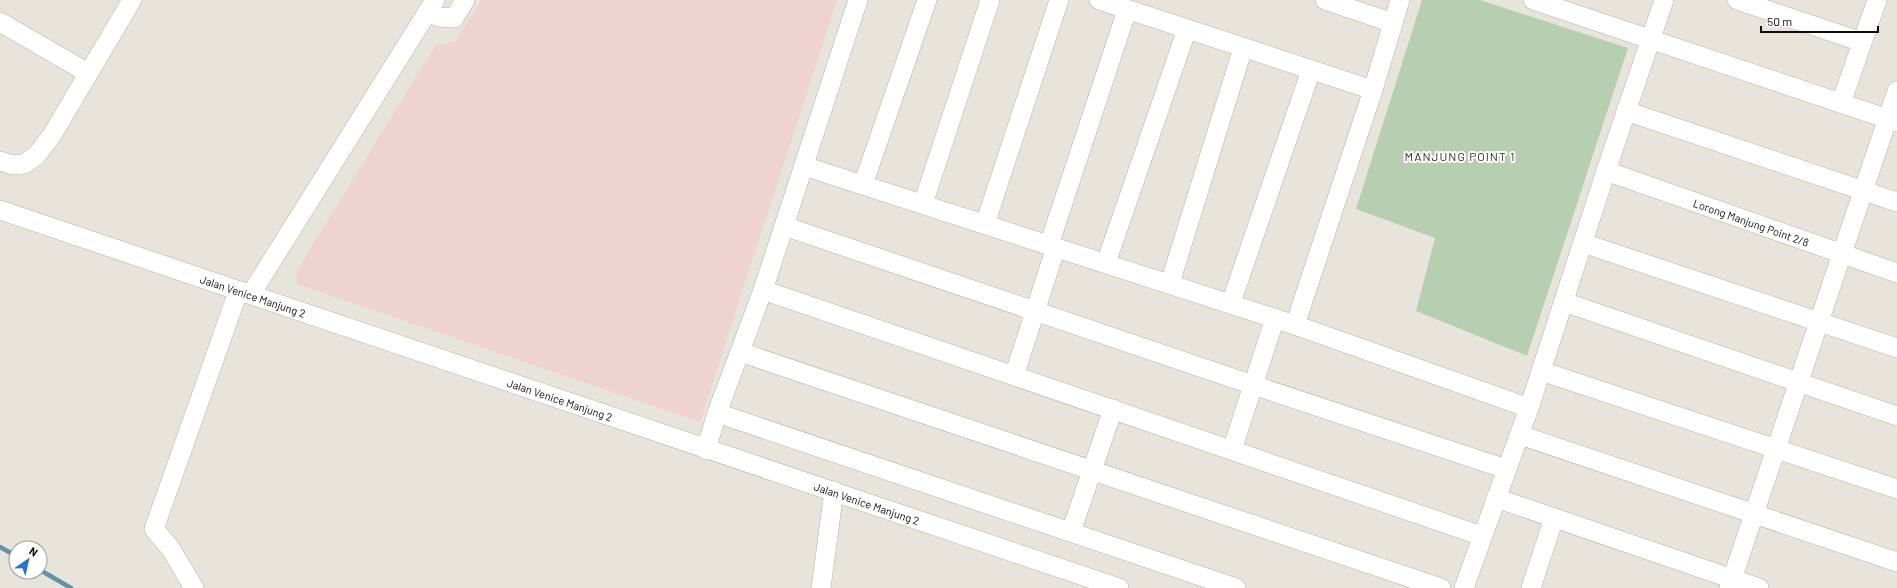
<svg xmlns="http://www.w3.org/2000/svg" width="1897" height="588" viewBox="0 0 1897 588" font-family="Barlow,sans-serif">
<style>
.commercial{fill:#eed3d0}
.green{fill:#b8ceb0}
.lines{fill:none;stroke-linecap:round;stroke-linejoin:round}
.stream{stroke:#6193a4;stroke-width:4.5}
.minor-casing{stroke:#b2b0a9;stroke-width:20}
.minor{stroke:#fff;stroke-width:19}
.labels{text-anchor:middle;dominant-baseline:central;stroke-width:4;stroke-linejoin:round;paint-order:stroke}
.street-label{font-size:11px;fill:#0c0b09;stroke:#fff}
.neighbourhood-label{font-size:12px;letter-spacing:1px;fill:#2f2d27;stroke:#fff}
</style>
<rect width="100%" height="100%" fill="#e7e4dc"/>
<!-- commercial -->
<path class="commercial" d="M481,0H837L700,422L297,284L296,272L435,46L456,41Z"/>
<!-- green -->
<path class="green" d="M1422,0H1480L1628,48L1527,356L1416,311L1435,238L1356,209Z"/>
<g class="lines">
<!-- stream -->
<g class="stream">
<path d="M0,547L16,556"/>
<path d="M40,570L71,588"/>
</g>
<!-- minor casing -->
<g class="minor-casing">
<g id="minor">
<path d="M1099,0L1373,90"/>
<path d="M1325,0L1393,23"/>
<path d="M1533,0L1897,122"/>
<path d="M1737,0L1862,42"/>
<path d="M427,12L439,17L454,18L465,0"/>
<path d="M0,22L88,73"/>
<path d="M1841,103L1877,0"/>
<path d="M1626,111L1897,202"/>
<path d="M0,161L13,165L24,164L36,156L52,135L132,0"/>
<path d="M804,166L1295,325L1529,408"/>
<path id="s1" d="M1606,171L1897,273"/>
<path d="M863,185L927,0"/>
<path d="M923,204L990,0"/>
<path id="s2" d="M0,210L1119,588"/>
<path d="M985,224L1059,0"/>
<path d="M784,226L1253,385L1506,469"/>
<path d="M1583,243L1897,348"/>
<path d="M1049,245L1127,10"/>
<path d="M1106,263L1187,29"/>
<path d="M1170,283L1243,48"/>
<path d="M763,290L1482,536"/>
<path d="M251,294L435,0"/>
<path d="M1564,302L1897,416"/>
<path d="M1231,303L1311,70"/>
<path d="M1295,325L1373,90L1400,0"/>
<path d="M740,352L1441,588"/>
<path d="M1541,371L1897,489"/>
<path d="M1014,376L1056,247"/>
<path d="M717,413L1236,588"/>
<path d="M1520,435L1897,562"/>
<path d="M706,450L717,413L763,290L858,0"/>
<path d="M1232,450L1275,318"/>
<path d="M1496,498L1759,588"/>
<path d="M1071,532L1113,409"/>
<path d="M194,588L171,549L154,529L238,292"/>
<path d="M821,588L834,491"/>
<path d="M1464,588L1529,408L1606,171L1664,0"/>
<path d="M1531,588L1554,518"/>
<path d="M1729,588L1897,91"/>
</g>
</g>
<!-- minor -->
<use href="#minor" class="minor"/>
</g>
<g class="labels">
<!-- street labels -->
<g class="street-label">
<text stroke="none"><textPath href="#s1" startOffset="154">Lorong Manjung Point 2/8</textPath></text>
<text stroke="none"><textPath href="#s2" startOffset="267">Jalan Venice Manjung 2</textPath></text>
<text stroke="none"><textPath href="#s2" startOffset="591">Jalan Venice Manjung 2</textPath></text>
<text stroke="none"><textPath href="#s2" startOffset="915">Jalan Venice Manjung 2</textPath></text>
</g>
<!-- neighbourhood labels -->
<g class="neighbourhood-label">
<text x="1460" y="156">MANJUNG POINT 1</text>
</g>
</g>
<!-- north arrow -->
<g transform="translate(28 560) rotate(34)"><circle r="19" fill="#ffffff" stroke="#9e9d9d"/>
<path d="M0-3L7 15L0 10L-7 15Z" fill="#2c73c3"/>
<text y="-6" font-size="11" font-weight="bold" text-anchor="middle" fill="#0c0b09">N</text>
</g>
<!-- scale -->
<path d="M1761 26v6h117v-6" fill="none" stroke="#0c0b09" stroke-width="2"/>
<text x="1767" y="26" font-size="12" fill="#0c0b09" stroke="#ffffff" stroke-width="3" paint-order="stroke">50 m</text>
</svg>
